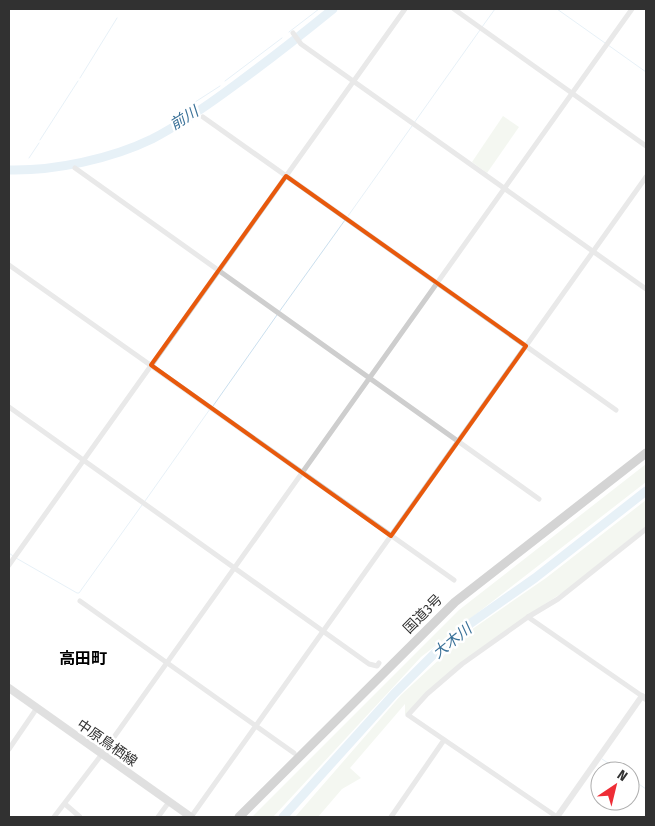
<svg xmlns="http://www.w3.org/2000/svg" width="655" height="826" viewBox="0 0 655 826" font-family="'Fira Sans Condensed','Noto Sans JP',sans-serif">
<style>
.grass{fill:#e6eedf}
.lines{fill:none;stroke-linecap:round;stroke-linejoin:round}
.stream{stroke:#cadfee;stroke-width:1}
.river{stroke:#cadfee;stroke-width:9}
.minor{stroke:#cecece;stroke-width:5}
.tertiary{stroke:#cecece;stroke-width:6}
.secondary{stroke:#bbb;stroke-width:8}
.trunk{stroke:#a0a0a0;stroke-width:9}
.marked{fill:none;stroke:#e8590c;stroke-width:4;stroke-linejoin:round}
.labels{text-anchor:middle;dominant-baseline:central;stroke-width:5;stroke-linejoin:round;paint-order:stroke}
.street-label{font-size:14px;fill:#313131;stroke:#fff}
.water-label{font-size:15px;font-style:italic;fill:#3a7198;stroke:#fff}
.quarter-label{font-size:16px;font-weight:bold;fill:#000;stroke:#fff}
</style>
<rect width="100%" height="100%" fill="#fff"/>
<!-- grass -->
<g class="grass">
<path d="M503,116L519,127L487,173L472,162Z"/>
<path d="M646,464V482L421,657L273,817H252L459,610Z"/>
<path d="M646,500V526L568,589L528,615L427,692L405,715V704L350,768L361,778L342,789L318,817H295L401,695L471,630L546,578Z"/>
</g>
<g class="lines">
<!-- stream -->
<g class="stream">
<path d="M557,9L605,43"/>
<path d="M482,27L495,9"/>
<path d="M289,32L319,9"/>
<path d="M608,45L646,72"/>
<path d="M80,78L117,18"/>
<path d="M225,81L282,38"/>
<path d="M189,106L220,86"/>
<path d="M414,123L480,30"/>
<path d="M40,140L78,81"/>
<path d="M29,158L39,143"/>
<path d="M348,216L412,126"/>
<path d="M279,312L345,220"/>
<path d="M213,406L277,315"/>
<path d="M145,501L210,409"/>
<path d="M9,553L13,556"/>
<path d="M16,558L77,593H79L142,505"/>
<path d="M602,759L620,771"/>
<path d="M630,778L646,789"/>
</g>
<!-- river -->
<g class="river">
<path d="M9,170C54,171 111,159 152,139C181,124 208,105 235,85C268,61 301,35 333,9"/>
<path d="M283,817L394,694L435,653L471,623L535,578L646,491"/>
</g>
<!-- minor -->
<g class="minor">
<path d="M454,9L646,146"/>
<path d="M293,33L301,44L646,289"/>
<path d="M203,117L616,410"/>
<path d="M75,168L539,499"/>
<path d="M9,265L454,580"/>
<path d="M9,407L369,664L377,666L379,663"/>
<path d="M9,565L405,9"/>
<path d="M80,601L294,753"/>
<path d="M528,617L642,696"/>
<path d="M9,749L37,708"/>
<path d="M65,804L80,817"/>
<path d="M54,817L102,754L632,9"/>
<path d="M158,817L169,802"/>
<path d="M191,817L646,177"/>
<path d="M391,817L444,740"/>
<path d="M557,817L408,715L427,694L462,664L528,617L558,599L646,529"/>
</g>
<!-- tertiary -->
<path class="tertiary" d="M557,817L642,696L646,699"/>
<!-- secondary -->
<path class="secondary" d="M9,688L191,817"/>
<!-- trunk -->
<path class="trunk" d="M239,817L455,602L646,453"/>
</g>
<!-- marked area -->
<path d="M0 0H655V826H0ZM286,176L526,346L391,536L151,365Z" fill="#fff" fill-opacity=".55" fill-rule="evenodd"/>
<path class="marked" d="M286,176L526,346L391,536L151,365Z"/>
<g class="labels">
<!-- street labels -->
<g class="street-label">
<text transform="translate(423 614) rotate(-45)">国道3号</text>
<text transform="translate(107 743) rotate(35)">中原鳥栖線</text>
</g>
<!-- water labels -->
<g class="water-label">
<text transform="translate(184 118) rotate(-32)">前川</text>
<text transform="translate(452 641) rotate(-39)">大木川</text>
</g>
<!-- quarter labels -->
<g class="quarter-label">
<text x="83" y="658">高田町</text>
</g>
</g>
<!-- border -->
<rect width="655" height="826" fill="none" stroke="#313131" stroke-width="20"/>
<!-- north arrow -->
<g transform="translate(615 786) rotate(35)"><circle r="24" fill="#ffffff" stroke="#adadad"/>
<path d="M0-4L9 19L0 12L-9 19Z" fill="#ee2d36"/>
<text y="-8" font-size="14" font-weight="bold" text-anchor="middle" fill="#313131">N</text>
</g>
</svg>
